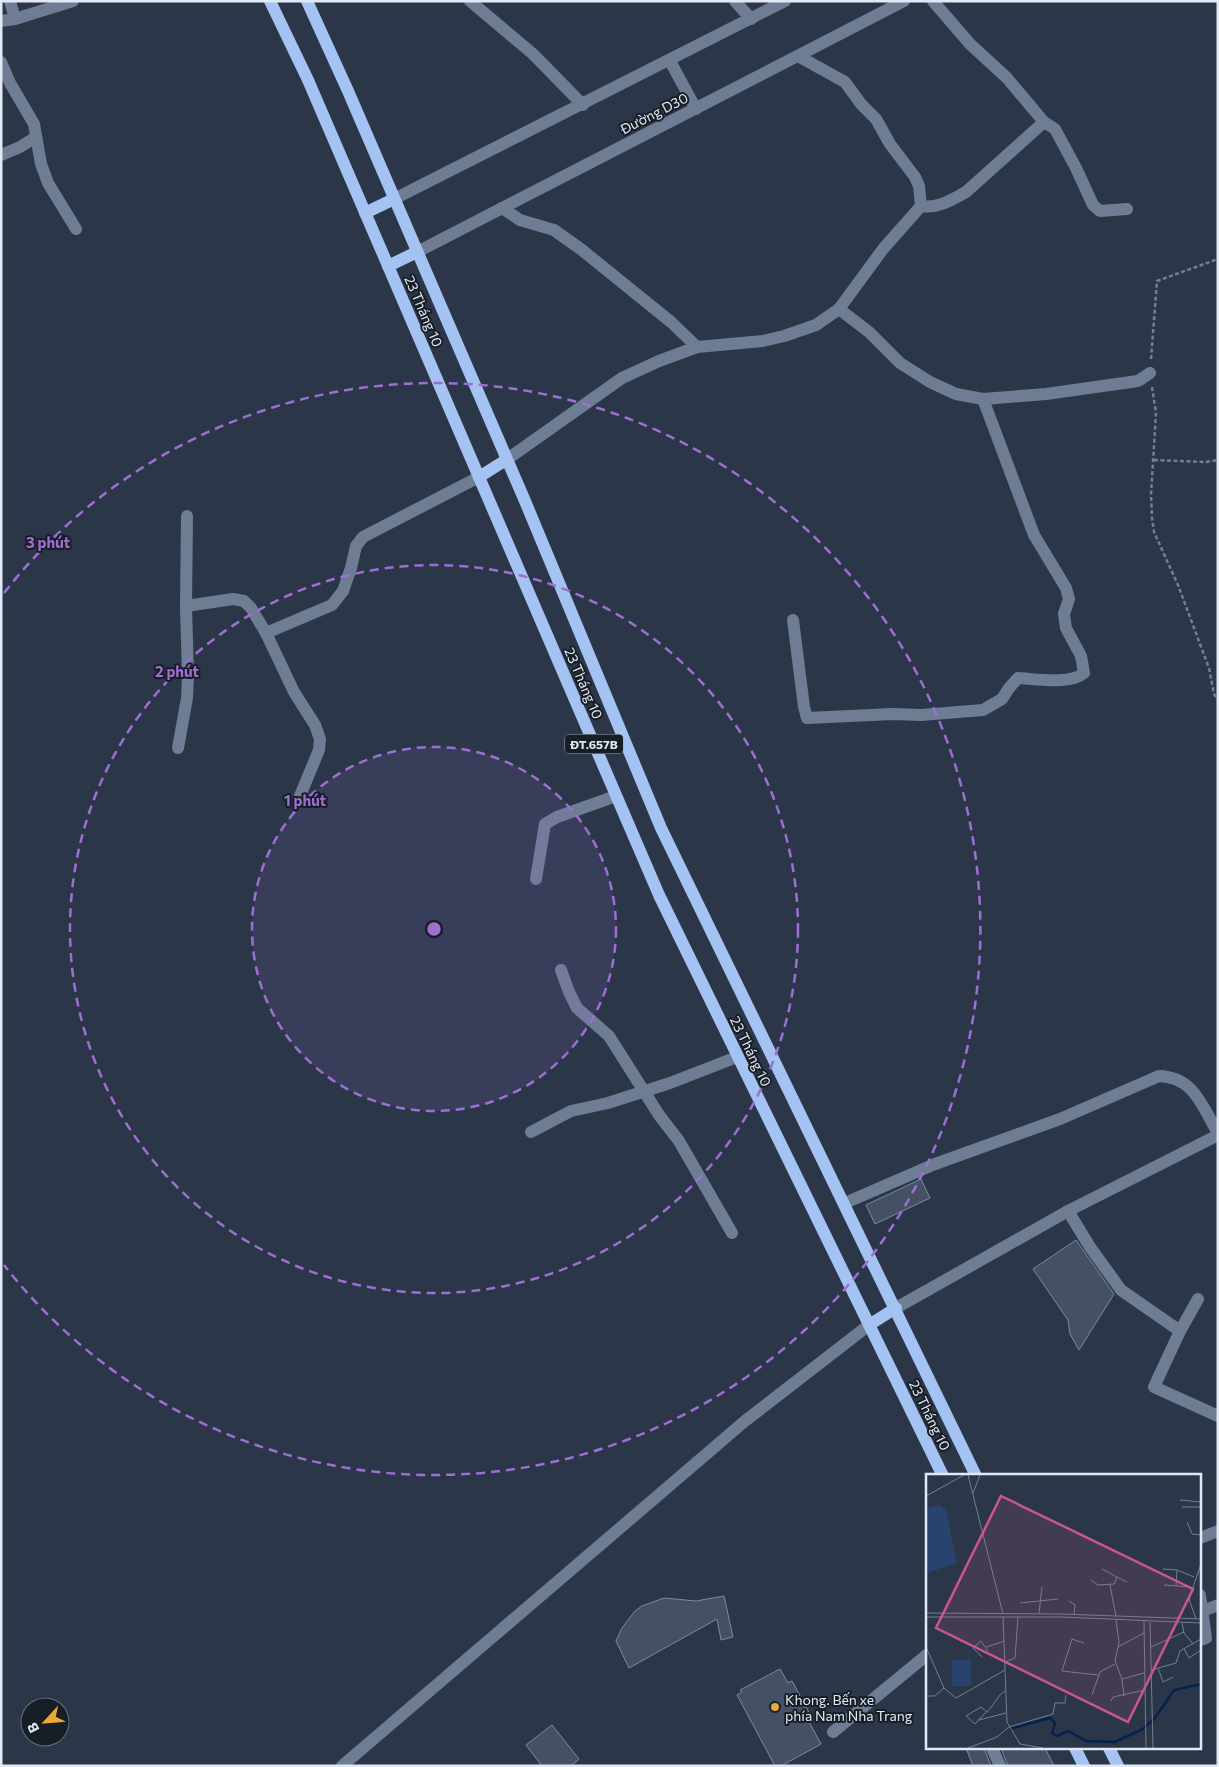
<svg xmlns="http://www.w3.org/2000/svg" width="1219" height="1767" viewBox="0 0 1219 1767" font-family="Commissioner,sans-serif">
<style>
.building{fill:#445165;stroke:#7c8aa0}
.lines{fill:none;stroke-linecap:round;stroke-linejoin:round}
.path{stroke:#747e8e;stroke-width:2.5;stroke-dasharray:4 2.5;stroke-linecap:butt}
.minor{stroke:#6e7d94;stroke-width:12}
.major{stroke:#a4c3f2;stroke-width:12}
.ring{fill:none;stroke:#9f6ed2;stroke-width:2.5;stroke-dasharray:9 6}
.poi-dot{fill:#e8ab37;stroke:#181e26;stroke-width:2}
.labels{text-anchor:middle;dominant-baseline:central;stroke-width:4;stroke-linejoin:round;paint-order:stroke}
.shield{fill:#181e26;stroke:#a5acb7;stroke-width:1}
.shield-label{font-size:12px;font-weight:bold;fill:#e1e9f5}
.street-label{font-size:14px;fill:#e1e9f5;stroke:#181e26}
.poi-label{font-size:14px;fill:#e1e9f5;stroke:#181e26;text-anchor:start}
.inset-river{fill:none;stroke:#05224e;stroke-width:2.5}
.inset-road{fill:none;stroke:#747e8e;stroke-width:1}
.view{fill:#cb5789;fill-opacity:0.15;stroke:#cb5789;stroke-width:2.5}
.inset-edge{fill:none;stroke:#e1e9f5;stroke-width:2.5}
.centre{fill:#9f6ed2;stroke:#181e26;stroke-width:2.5}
.ring-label{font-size:15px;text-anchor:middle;font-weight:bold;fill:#9f6ed2;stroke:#181e26;stroke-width:4;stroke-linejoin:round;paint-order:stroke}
</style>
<rect width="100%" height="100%" fill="#2b3749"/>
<!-- building -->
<g class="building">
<path d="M921,1179L930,1198L875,1224L866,1205Z"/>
<path d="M1076,1240L1114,1294L1079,1350L1070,1334L1068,1320L1033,1269Z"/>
<path d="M724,1596L733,1637L721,1640L717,1619L629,1668L616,1641L622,1628L635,1611L642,1606L664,1598L696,1601Z"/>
<path d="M780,1669L788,1683L792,1681L812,1718L808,1720L821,1744L781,1766H775L737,1695L742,1692L740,1690Z"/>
<path d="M552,1725L579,1759L571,1766H542L526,1745Z"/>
<path d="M966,1748H984L991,1766H973Z"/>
<path d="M1001,1748H1045L1054,1766H1008Z"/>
</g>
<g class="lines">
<!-- path -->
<g class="path">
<path d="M1151,359L1157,281L1218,259"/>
<path d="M1152,387L1156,413L1151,494L1152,518L1154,532L1178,585L1209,668L1214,694L1218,700"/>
<path d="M1154,460L1206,462L1218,460"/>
</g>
<!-- minor -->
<g class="minor">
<path d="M10,1L15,19"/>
<path d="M470,1L533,54L583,105"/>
<path d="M735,1L751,19"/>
<path d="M933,1L970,44L1007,78L1044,122L1055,129L1076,168L1093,205L1100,211L1127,209"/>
<path d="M1,21L15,19L73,1"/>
<path d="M670,61L696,109"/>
<path d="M1,62L10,83L34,124L41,164L48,183L76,229"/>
<path d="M1,155L20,147L36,137"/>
<path d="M394,199L785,1"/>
<path d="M921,206C937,209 952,200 966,192L1044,122"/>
<path d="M502,208L520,220L554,230L582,250L671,322L697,347"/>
<path d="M417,252L904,1"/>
<path d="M839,309L869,332L900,363L930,382L956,394L983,399L1046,394L1138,381L1150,373"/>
<path d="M506,460L622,378L659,361L697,347L763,341L784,336L816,325L839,309L883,249L921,206L919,186L915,177L890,144L876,119L861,104L845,82L798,56"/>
<path d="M187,516L186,606L233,599L244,601L251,608L266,633L294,692L315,725L320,739L319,750L300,796"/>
<path d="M793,620L804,707L807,718L893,714L921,715L983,710L1002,699L1009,688L1018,678C1036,679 1070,685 1084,673L1081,656L1066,628L1064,614L1069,599L1066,588L1034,535L983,399"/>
<path d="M266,633L332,605L343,591L351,568L356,546L363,537L479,477"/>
<path d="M178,748L187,698L188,676L186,606"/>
<path d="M536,879L545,824L557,817L616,796"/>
<path d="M561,970L569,992L577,1008L609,1036L659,1115L679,1141L732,1233"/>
<path d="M531,1132L571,1111L608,1103L670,1083L737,1057"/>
<path d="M845,1203L935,1164L1060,1119L1159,1076C1194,1077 1202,1106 1218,1133"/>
<path d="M1068,1211L1090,1247L1121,1290L1180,1331"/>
<path d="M1198,1299L1180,1331L1154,1387L1218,1416"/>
<path d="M896,1308L1068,1211L1218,1135"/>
<path d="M1200,1538L1218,1531"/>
<path d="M1200,1595L1206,1638L1200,1640"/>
<path d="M1203,1611L1218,1605"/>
<path d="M833,1732L928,1654"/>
<path d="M992,1748L1000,1766"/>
<path d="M342,1766L745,1421L869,1325"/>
</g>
<!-- major -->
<g class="major">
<path d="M270,1L308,80L659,895L943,1476"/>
<path d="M307,1L348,91L525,501L661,828L976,1476"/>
<path d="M365,213L394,199"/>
<path d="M388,266L417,252"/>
<path d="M479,477L506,460"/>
<path d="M869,1325L896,1308"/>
<path d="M1075,1748L1084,1766"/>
<path d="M1109,1748L1118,1766"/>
</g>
</g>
<!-- distance rings -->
<circle cx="434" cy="929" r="182" fill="#9f6ed2" fill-opacity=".12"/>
<g class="ring">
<circle cx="434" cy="929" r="182"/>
<circle cx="434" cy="929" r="364"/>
<path d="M4 593A546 546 0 1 1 4 1265"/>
</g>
<!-- markers -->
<circle class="poi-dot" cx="775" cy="1707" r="5"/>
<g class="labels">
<!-- shield labels -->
<rect class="shield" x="565" y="734.5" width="58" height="19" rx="4"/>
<g class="shield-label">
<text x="594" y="744">ĐT.657B</text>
</g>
<!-- street labels -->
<g class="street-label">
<text transform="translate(654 113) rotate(-27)">Đường D30</text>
<text transform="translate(424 311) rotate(67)">23 Tháng 10</text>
<text transform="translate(584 683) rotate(67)">23 Tháng 10</text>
<text transform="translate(751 1051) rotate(64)">23 Tháng 10</text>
<text transform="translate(930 1415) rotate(64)">23 Tháng 10</text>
</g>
<!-- poi labels -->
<g class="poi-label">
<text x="785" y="1699">Khong. Bến xe<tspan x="785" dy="16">phía Nam Nha Trang</tspan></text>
</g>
</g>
<!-- overview -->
<g transform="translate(926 1474)">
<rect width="275" height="275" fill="#2b3749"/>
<path d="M13,30L20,36L31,89L0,99V35ZM26,186H45V212H26Z" fill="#28436e"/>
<path class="inset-river" d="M84,255L124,244L129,249L126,259L131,262L142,257L160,267L189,268L217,255L229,244L248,216L275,210"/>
<path class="inset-road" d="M42,1L77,140M47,19L54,1M0,22L38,1M254,26L275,28M256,33H275M261,48L266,60L275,61M176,95L191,103M237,95L251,96L268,103M165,106L172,111L188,110L191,103L201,108M184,111L190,142M238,111L265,113M250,112L251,96M143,127L149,131L148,140M94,129L132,125M0,139L135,140L275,145M113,139L116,113M0,143H136L275,149M77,143L81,248L94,270L117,274M270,145L263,125L275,90M190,146L193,168L189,187L196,205L218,199M218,147L220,274M224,148L227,274M256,149L258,159L267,170M158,169L146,165L136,197L172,201M0,173L18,214L9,222H0M60,173L79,167M192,173L218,159M225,173L258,158M258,175L263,184L275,176M56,183L47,174L55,167L62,177M79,188L89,184L92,143M232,194L237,208L247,203M225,196L250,189L254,177L275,165M196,205L198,222M18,214L30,224L79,196M166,221L174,198L189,190M185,227L187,223L219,216M61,238L55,233L40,242L49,250L58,240L61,238L66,232L74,221L80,216M53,246L80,239M42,274L71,263L83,253L127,240L129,229H139L140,221"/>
<path class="view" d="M75,22L267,115L202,248L10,154Z"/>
<rect width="275" height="275" class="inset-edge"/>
</g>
<circle cx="434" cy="929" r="8" class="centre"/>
<g class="ring-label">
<text x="48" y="548">3 phút</text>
<text x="177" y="677">2 phút</text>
<text x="305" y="806">1 phút</text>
</g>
<!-- border -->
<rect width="1219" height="1767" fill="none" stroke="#e1e9f5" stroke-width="5"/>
<!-- north arrow -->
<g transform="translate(45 1722) rotate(244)"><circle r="24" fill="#181e26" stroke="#686f79"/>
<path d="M0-4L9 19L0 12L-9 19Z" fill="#e8ab37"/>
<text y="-8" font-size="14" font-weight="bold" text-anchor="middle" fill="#e1e9f5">B</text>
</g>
</svg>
